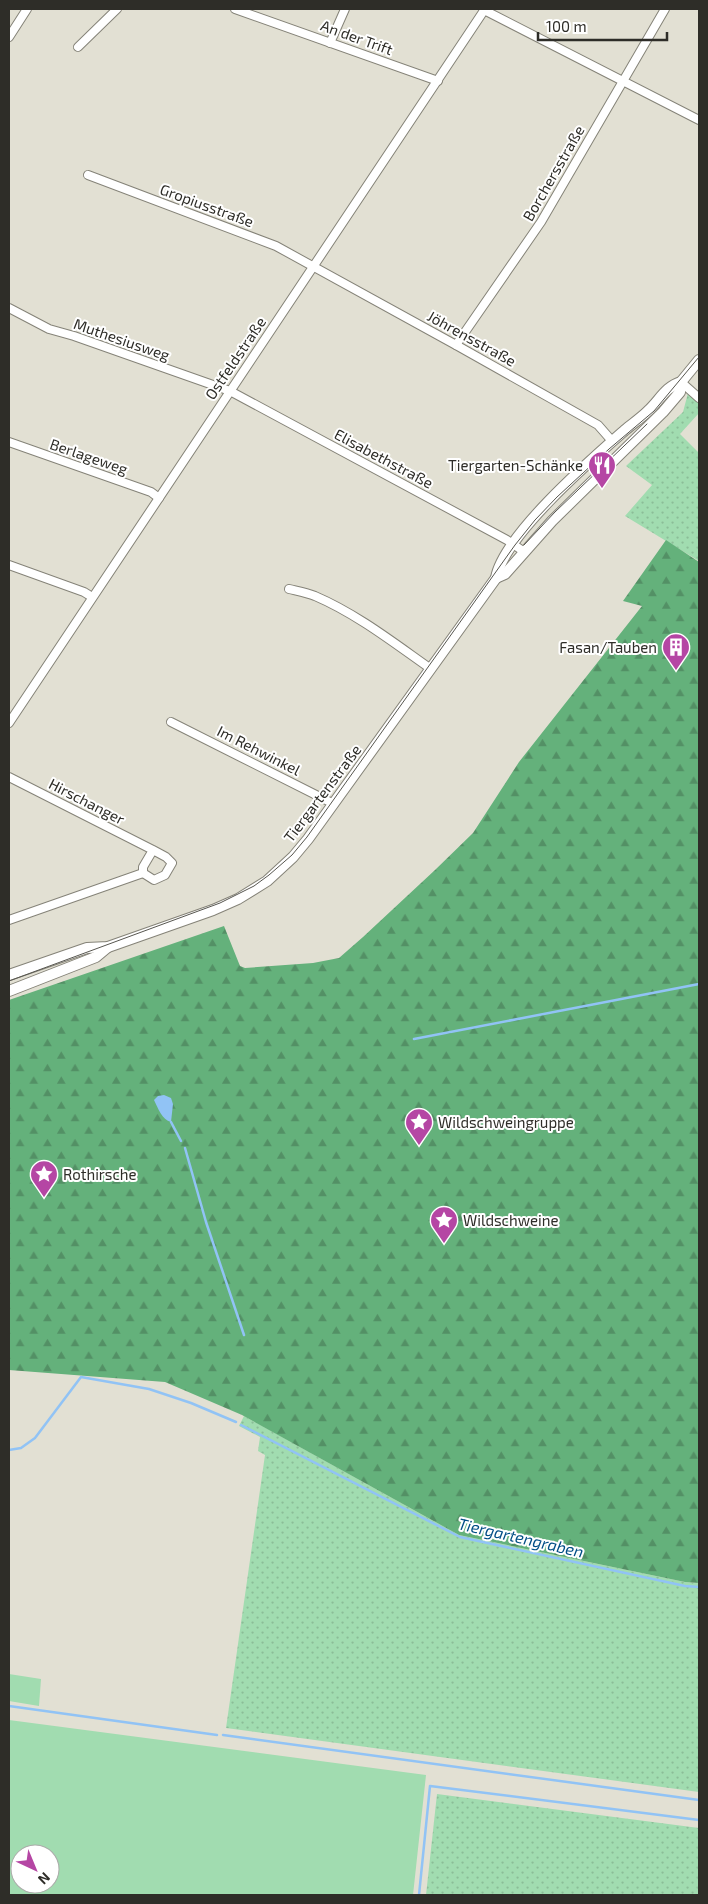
<svg xmlns="http://www.w3.org/2000/svg" width="708" height="1904" viewBox="0 0 708 1904" font-family="'Exo 2',sans-serif">
<style>
.grass{fill:url(#grass-dots)}
.forest{fill:url(#forest-firs)}
.pitch{fill:#a1dcb0;fill-rule:evenodd}
.water{fill:#91c3f5}
.lines{fill:none;stroke-linecap:round;stroke-linejoin:round}
.stream{stroke:#91c3f5;stroke-width:2.5}
.street-casing{stroke:#858378;stroke-width:10}
.secondary-casing{stroke:#858378;stroke-width:12}
.street{stroke:#fff;stroke-width:8}
.secondary{stroke:#fff;stroke-width:10}
.tram{stroke:#57564f;stroke-width:1}
.labels{text-anchor:middle;dominant-baseline:central;stroke-width:4;stroke-linejoin:round;paint-order:stroke}
.street-label{font-size:15px;fill:#2e2d28;stroke:#fff}
.poi-label{font-size:15px;fill:#2e2d28;stroke:#fff;text-anchor:start}
.water-label{font-size:16px;font-style:italic;fill:#024e86;stroke:#fff}
</style>
<defs>
<pattern id="grass-dots" width="8" height="8" patternUnits="userSpaceOnUse" patternTransform="scale(1.25)"><rect width="8" height="8" fill="#a1dcb0"/><path d="M2 2h.1M6 6h.1" fill="none" stroke="#8bbd97" stroke-width="1.8" stroke-linecap="round"/></pattern>
<pattern id="forest-firs" width="22" height="20" patternUnits="userSpaceOnUse" patternTransform="scale(1.25)"><rect width="22" height="20" fill="#64b17b"/><path d="M5 1l3.5 6h-7zM16 11l3.5 6h-7z" fill="#539065"/></pattern>
</defs>
<rect width="100%" height="100%" fill="#e2e0d3"/>
<!-- grass -->
<g class="grass">
<path d="M688,393L699,404V413L680,434L699,453V561L625,516L652,485L626,466L683,412Z"/>
<path d="M244,1416L459,1535L685,1582L699,1583V1792L226,1728L265,1455L258,1451L260,1437L239,1426Z"/>
<path d="M437,1794L699,1828V1895H426Z"/>
</g>
<!-- forest -->
<path class="forest" d="M666,540L699,562V1583L685,1582L459,1535L242,1415L165,1382L9,1370V1000L224,926L240,966L245,968L313,963L339,958L363,937L435,870L473,833L519,762L642,606L623,601Z"/>
<!-- pitch -->
<g class="pitch">
<path d="M9,1674L41,1679L39,1706L9,1701Z"/>
<path d="M9,1720L426,1775L413,1895H9ZM20,1854H50V1884H20Z"/>
</g>
<!-- water -->
<path class="water" d="M164,1095L171,1098L173,1104L171,1122C162,1120 158,1108 154,1100L158,1096Z"/>
<g class="lines">
<!-- stream -->
<g class="stream">
<path d="M414,1039L699,984"/>
<path d="M171,1122L181,1141"/>
<path d="M185,1148L206,1222L244,1335"/>
<path d="M241,1425L460,1537L685,1586L699,1587"/>
<path d="M9,1450L21,1448L35,1438L81,1377L149,1389L191,1403L236,1422"/>
<path d="M9,1706L217,1735"/>
<path d="M223,1735L699,1800"/>
<path d="M419,1895L430,1786L699,1820"/>
</g>
<!-- street casing -->
<g class="street-casing">
<g id="street">
<path d="M235,9L438,81"/>
<path d="M484,10L699,120"/>
<path d="M9,37L27,9"/>
<path d="M330,43L345,9"/>
<path d="M78,47L117,9"/>
<path d="M88,175L276,246L456,345L598,425L612,441"/>
<path d="M9,308L49,329L74,336L230,391L507,540L523,551"/>
<path d="M456,345L541,222L665,9"/>
<path d="M681,382L699,398"/>
<path d="M9,442L151,492L159,498"/>
<path d="M9,565L84,592L92,597"/>
<path d="M289,589C297,591 307,593 315,596C357,614 394,643 431,669"/>
<path d="M171,722L334,804"/>
<path d="M9,723L485,9"/>
<path d="M9,777L153,850L166,857L172,863L165,875L154,880L143,873V867L153,850"/>
<path d="M9,920L143,873"/>
</g>
</g>
<!-- secondary casing -->
<g class="secondary-casing">
<g id="secondary">
<path d="M496,578L505,574L552,521L663,412L680,392L681,382L699,360"/>
<path d="M9,975L87,948L108,947L213,910L238,899L267,881L293,857L308,839L496,578C503,536 592,459 625,430C632,424 641,418 648,411C660,400 665,387 681,382"/>
<path d="M9,991L96,957L108,947"/>
</g>
</g>
<!-- street -->
<use href="#street" class="street"/>
<!-- secondary -->
<use href="#secondary" class="secondary"/>
<!-- tram -->
<g class="tram">
<path d="M524,545L555,512L647,424"/>
<path d="M9,981L220,903L254,886L269,875L292,855L307,837L515,545L535,520L557,497L609,449L654,411L699,357"/>
</g>
</g>
<!-- icons -->
<defs>
<g id="restaurant-pin" transform="scale(1.4375)"><path d="M0 17L-7.5 6A9.5 9.5 0 1 1 7.5 6Z" fill="#b546a4" stroke="#fff"/><path d="M-5-6h1v4h1v-4h1v4h1v-4h1v5L-1.5 .5V6h-2V.5L-5-1ZM5-6V6H3V1.5H1.5Q1.5-4 5-6Z" fill="#fff"/></g>
<g id="building-pin" transform="scale(1.4375)"><path d="M0 17L-7.5 6A9.5 9.5 0 1 1 7.5 6Z" fill="#b546a4" stroke="#fff"/><path d="M-4-6H4V6H1V3H-1V6H-4ZM-2.5-4.3h1.7v1.8h-1.7ZM.8-4.3h1.7v1.8H.8ZM-2.5-1h1.7V.8h-1.7ZM.8-1h1.7V.8H.8Z" fill="#fff"/></g>
<g id="sight-pin" transform="scale(1.4375)"><path d="M0 17L-7.5 6A9.5 9.5 0 1 1 7.5 6Z" fill="#b546a4" stroke="#fff"/><path d="M0-6L1.8-2.2L6-1.7L2.9 1.2L3.7 5.4L0 3.3L-3.7 5.4L-2.9 1.2L-6-1.7L-1.8-2.2Z" fill="#fff"/></g>
</defs>
<g fill-rule="evenodd">
<use href="#restaurant-pin" x="602" y="465"/>
<use href="#building-pin" x="676" y="647"/>
<use href="#sight-pin" x="419" y="1122"/>
<use href="#sight-pin" x="44" y="1174"/>
<use href="#sight-pin" x="444" y="1220"/>
</g>
<g class="labels">
<!-- street labels -->
<g class="street-label">
<text transform="translate(357 37) rotate(20)">An der Trift</text>
<text transform="translate(553 173) rotate(-60)">Borchersstraße</text>
<text transform="translate(207 205) rotate(20)">Gropiusstraße</text>
<text transform="translate(472 338) rotate(29)">Jöhrensstraße</text>
<text transform="translate(122 339) rotate(19)">Muthesiusweg</text>
<text transform="translate(235 358) rotate(-56)">Ostfeldstraße</text>
<text transform="translate(89 456) rotate(19)">Berlageweg</text>
<text transform="translate(384 458) rotate(28)">Elisabethstraße</text>
<text transform="translate(259 750) rotate(27)">Im Rehwinkel</text>
<text transform="translate(322 793) rotate(-53)">Tiergartenstraße</text>
<text transform="translate(87 801) rotate(27)">Hirschanger</text>
</g>
<!-- poi labels -->
<g class="poi-label">
<text x="583" y="465" text-anchor="end">Tiergarten-Schänke</text>
<text x="657" y="647" text-anchor="end">Fasan/Tauben</text>
<text x="438" y="1122">Wildschweingruppe</text>
<text x="63" y="1174">Rothirsche</text>
<text x="463" y="1220">Wildschweine</text>
</g>
<!-- water labels -->
<g class="water-label">
<text transform="translate(521 1537) rotate(13)">Tiergartengraben</text>
</g>
</g>
<!-- border -->
<rect width="708" height="1904" fill="none" stroke="#2e2d28" stroke-width="20"/>
<!-- north arrow -->
<g transform="translate(35 1869) rotate(136)"><circle r="24" fill="#ffffff" stroke="#ababa9"/>
<path d="M0-4L9 19L0 12L-9 19Z" fill="#b546a4"/>
<text y="-8" font-size="14" font-weight="bold" text-anchor="middle" fill="#2e2d28">N</text>
</g>
<!-- scale -->
<path d="M538 32v8h129v-8" fill="none" stroke="#2e2d28" stroke-width="2.5"/>
<text x="546" y="32" font-size="15" fill="#2e2d28" stroke="#ffffff" stroke-width="4" paint-order="stroke">100 m</text>
</svg>
